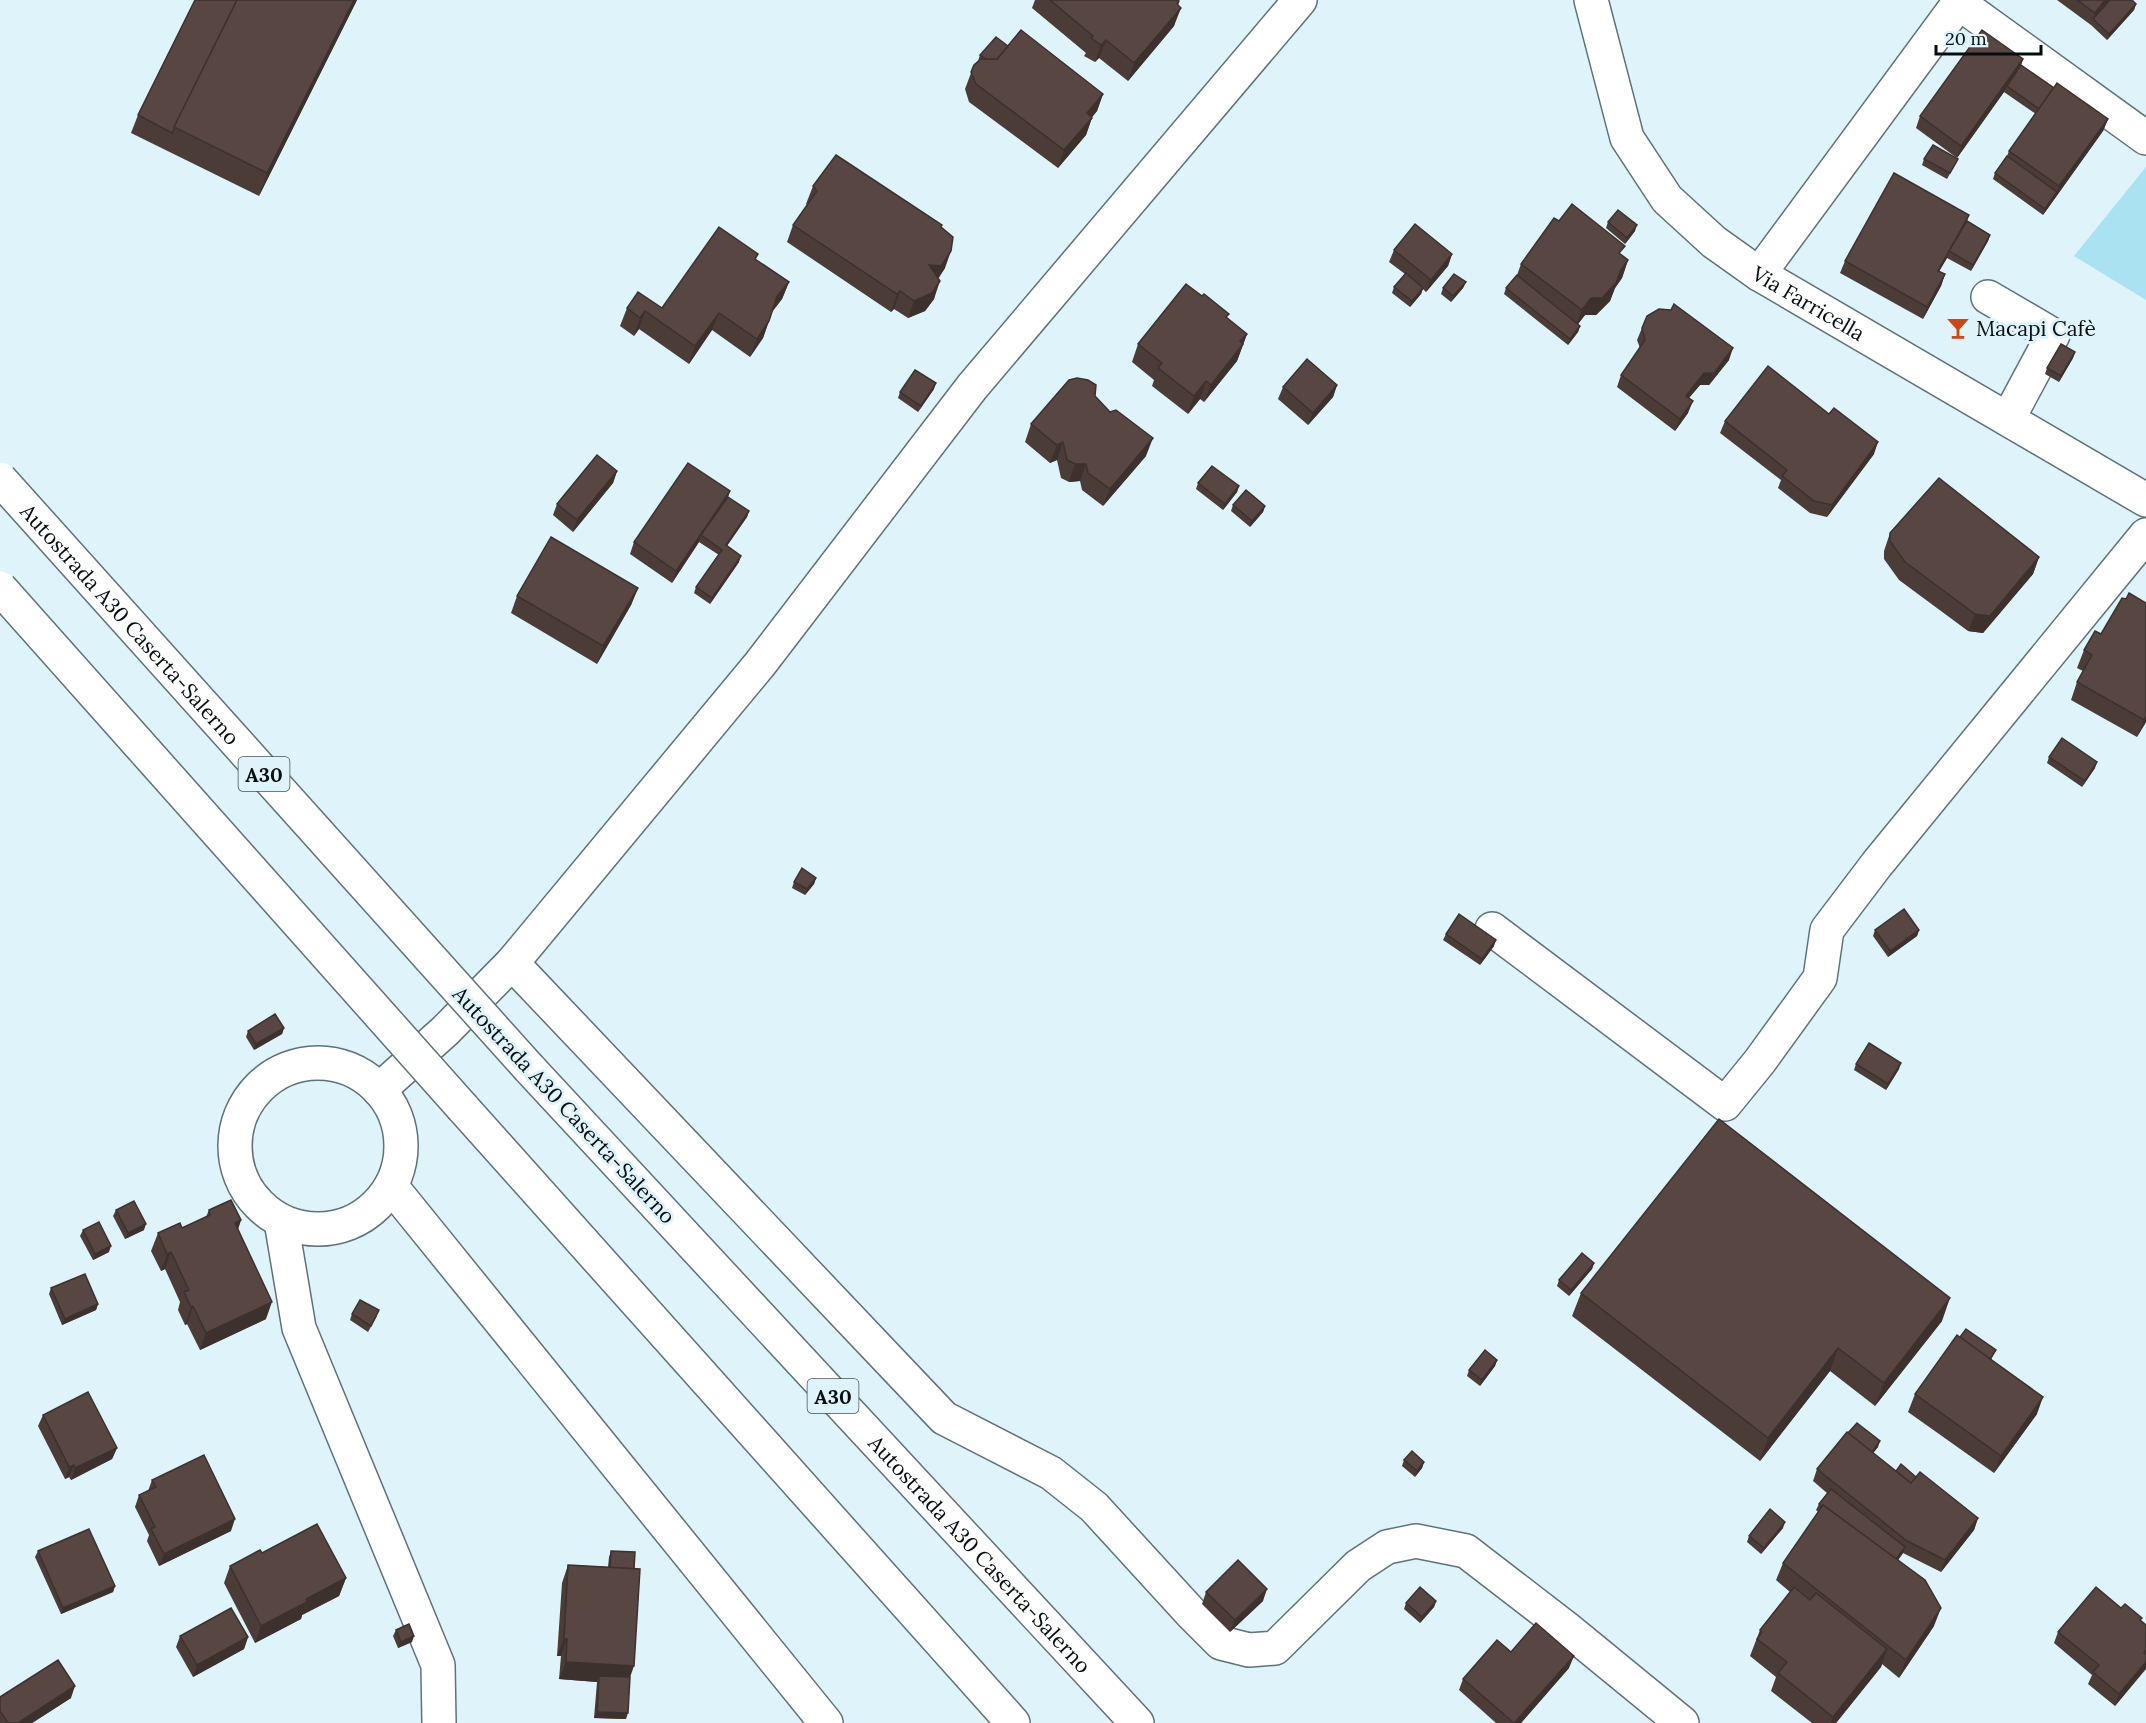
<svg xmlns="http://www.w3.org/2000/svg" width="2146" height="1723" viewBox="0 0 2146 1723" font-family="Lora,serif">
<style>
.green{fill:#aae2f1}
.lines{fill:none;stroke-linecap:round;stroke-linejoin:round}
.minor-casing{stroke:#5e7277;stroke-width:36}
.highway-casing{stroke:#5e7277;stroke-width:36}
.minor{stroke:#fff;stroke-width:33}
.highway{stroke:#fff;stroke-width:33}
.highway-bridge-casing{stroke:#5e7277;stroke-width:36;stroke-linecap:butt}
.highway-bridge{stroke:#fff;stroke-width:33}
.wall{fill:#4b3c38}
.shaded-wall{fill:#3d312e}
.building{fill:#574641;stroke:#3d312e;stroke-width:1.5}
.labels{text-anchor:middle;dominant-baseline:central;stroke-width:6;stroke-linejoin:round;paint-order:stroke}
.shield{fill:#def4fa;stroke:#475256;stroke-width:1.5}
.shield-label{font-size:20px;font-weight:bold;fill:#060d0f}
.street-label{font-size:21px;fill:#060d0f;stroke:#def4fa}
.poi-label{font-size:21px;fill:#060d0f;stroke:#def4fa;text-anchor:start}
</style>
<rect width="100%" height="100%" fill="#def4fa"/>
<!-- green -->
<path class="green" d="M2146,167V300L2074,256Z"/>
<g class="lines">
<!-- minor casing -->
<g class="minor-casing">
<g id="minor">
<path id="s1" d="M1591,0L1627,138L1667,199L1714,242L1759,274L2146,500"/>
<path d="M1959,3L2146,138"/>
<path d="M1759,274L1961,0"/>
<path d="M1988,297L2053,335L2008,419"/>
<path d="M1492,929L1725,1104L1760,1061L1820,978L1827,930L1877,864L2146,535"/>
<path d="M512,963L944,1418L1051,1473L1094,1507L1192,1614L1221,1643L1249,1650L1275,1648L1358,1566L1387,1547L1416,1541L1466,1551L1566,1628L1682,1723"/>
<circle cx="318" cy="1146" r="83"/>
<path d="M379,1090L445,1031L512,963L760,664L972,387L1300,0"/>
<path d="M391,1186L826,1723"/>
<path d="M281,1221L299,1328L438,1665L439,1723"/>
</g>
</g>
<!-- highway casing -->
<g class="highway-casing">
<g id="highway">
<path id="s2" d="M529,1068L1137,1723"/>
<path d="M463,1108L1013,1723"/>
</g>
</g>
<!-- minor -->
<use href="#minor" class="minor"/>
<!-- highway -->
<use href="#highway" class="highway"/>
<!-- highway-bridge casing -->
<g class="highway-bridge-casing">
<g id="highway-bridge">
<path id="s3" d="M0,479L529,1068"/>
<path d="M0,588L463,1108"/>
</g>
</g>
<!-- highway-bridge -->
<use href="#highway-bridge" class="highway-bridge"/>
</g>
<!-- wall -->
<g class="wall">
<path d="M357,0L259,196L131,133L138,115Z"/>
<path d="M1035,0H1177L1179,1L1174,26L1128,81L1099,58L1095,62L1084,56L1086,53L1032,8Z"/>
<path d="M2057,0H2110L2136,4L2134,10L2107,40L2091,25Z"/>
<path d="M1008,46L1103,94L1097,111L1092,117L1086,135L1058,168L969,102L965,89L974,65L978,61L980,55Z"/>
<path d="M2023,59L2021,65L2054,88L2108,119L2103,131L2043,215L1993,179L1995,173L2007,156L2009,151L2036,114L2004,92L1957,158L1916,128L1920,116Z"/>
<path d="M1924,159H1958L1955,165L1947,179L1922,165Z"/>
<path d="M813,186L941,227L945,268L938,278L934,299L925,311L908,318L894,309L891,312L787,242L793,225L807,205L806,204Z"/>
<path d="M1969,215L1967,221L1990,235L1988,241L1971,271L1947,258L1939,271L1945,274L1941,286L1923,319L1840,273L1845,261Z"/>
<path d="M1608,222L1635,231L1625,244L1606,228Z"/>
<path d="M1394,250L1452,254L1448,266L1426,292L1423,289L1421,294L1410,307L1392,293L1394,287L1405,274L1389,262Z"/>
<path d="M1621,255L1628,260L1622,278L1615,288L1610,301L1596,315H1585L1578,324L1580,326L1578,332L1568,345L1504,294L1506,288L1517,275L1521,264Z"/>
<path d="M756,260L789,282L782,299L772,312L763,338L750,357L712,330L689,364L639,329L634,336L620,326L627,308H662Z"/>
<path d="M1466,282L1463,288L1451,302L1441,294L1443,288Z"/>
<path d="M1227,318L1247,334L1237,361L1204,402L1200,399L1188,414L1152,386L1154,380L1132,362L1138,344Z"/>
<path d="M1642,328L1729,360L1709,385H1700L1689,398L1688,413L1675,431L1617,387L1621,375L1640,348L1637,340Z"/>
<path d="M2075,352L2073,358L2059,382L2045,374L2047,368Z"/>
<path d="M1337,385L1333,397L1308,425L1278,399L1283,387Z"/>
<path d="M934,389L918,412L898,398L900,392Z"/>
<path d="M1095,396L1146,456L1103,506L1082,490L1080,481L1069,482L1061,478L1057,460L1050,463L1025,442L1031,424Z"/>
<path d="M1829,414L1874,454L1827,517L1810,513L1778,488L1781,480L1720,433L1725,421Z"/>
<path d="M617,471L613,483L573,532L553,515L557,504Z"/>
<path d="M1198,483L1239,486L1237,492L1223,510L1196,489Z"/>
<path d="M730,491L728,497L749,511L747,517L727,546L739,562L710,604L694,593L696,587L719,555L699,542L672,583L630,554L634,542Z"/>
<path d="M1233,505L1265,506L1263,512L1250,527L1231,511Z"/>
<path d="M1890,533L2039,557L2033,574L1983,633L1968,631L1899,580L1884,559V551Z"/>
<path d="M638,588L631,605L597,664L511,613L517,596Z"/>
<path d="M2126,599L2146,603V722L2137,737L2071,700L2077,682L2083,671L2077,668L2084,650L2101,634Z"/>
<path d="M2049,757L2095,768L2082,787L2047,763Z"/>
<path d="M816,878L814,884L805,895L792,888L794,882Z"/>
<path d="M1875,930H1919L1917,936L1888,957L1873,936Z"/>
<path d="M1446,934L1494,946L1480,965L1443,940Z"/>
<path d="M284,1028L282,1034L254,1050L246,1037L248,1031Z"/>
<path d="M1856,1064L1899,1069L1886,1090L1854,1070Z"/>
<path d="M116,1210L144,1230L125,1239L113,1216Z"/>
<path d="M209,1210L241,1220L238,1229L266,1319L200,1350L187,1324L185,1325L178,1310L180,1302L165,1269L161,1271L151,1251L158,1233L182,1228L206,1217Z"/>
<path d="M83,1230L109,1252L93,1260L80,1236Z"/>
<path d="M1594,1263L1592,1269L1569,1296L1557,1286L1559,1280Z"/>
<path d="M51,1288L98,1304L96,1310L62,1325L49,1294Z"/>
<path d="M1581,1293L1942,1321L1875,1406L1830,1371L1760,1461L1572,1316Z"/>
<path d="M352,1314L377,1316L368,1332L350,1320Z"/>
<path d="M1960,1337L1996,1350L1991,1360L2037,1414L1994,1473L1908,1412L1915,1394Z"/>
<path d="M1497,1360L1495,1366L1480,1386L1467,1376L1469,1370Z"/>
<path d="M43,1415L117,1448L112,1459L71,1480L69,1477L65,1479L38,1426Z"/>
<path d="M1848,1433L1878,1447L1873,1453L1896,1471L1916,1477L1978,1518L1974,1530L1941,1572L1903,1553L1898,1560L1934,1626L1899,1678L1882,1664L1881,1667L1836,1723H1812L1771,1691L1776,1677L1750,1656L1760,1630L1790,1592L1776,1580L1783,1563L1818,1512L1816,1510L1819,1504L1827,1493L1813,1481L1817,1469Z"/>
<path d="M1404,1460L1424,1462L1422,1468L1415,1477L1402,1466Z"/>
<path d="M152,1480L231,1531L159,1566L147,1541L149,1535L135,1507L139,1495L148,1491Z"/>
<path d="M1783,1528L1761,1554L1747,1542L1749,1536Z"/>
<path d="M38,1551L115,1586L113,1592L61,1614L35,1557Z"/>
<path d="M611,1551L630,1677L626,1719L594,1718L597,1682L559,1679L561,1656H557L562,1583L568,1565L608,1567L609,1557Z"/>
<path d="M262,1553L346,1578L339,1596L302,1615L301,1619L255,1643L224,1583L230,1566Z"/>
<path d="M1206,1592L1263,1601L1230,1632L1202,1604Z"/>
<path d="M1436,1601L1434,1607L1420,1623L1404,1609L1406,1603Z"/>
<path d="M2121,1608L2146,1625V1668L2115,1706L2088,1684L2092,1675L2054,1643L2058,1632Z"/>
<path d="M396,1630L412,1642L398,1648L393,1636Z"/>
<path d="M180,1636L248,1637L244,1649L193,1677L176,1647Z"/>
<path d="M1511,1652L1569,1668L1521,1723H1496L1459,1690L1463,1679Z"/>
<path d="M0,1697L71,1698L32,1723H0Z"/>
</g>
<!-- shaded-wall -->
<g class="shaded-wall">
<path d="M354,0H357L259,196L267,173Z"/>
<path d="M2105,0H2110L2093,19L2091,25L2095,13Z"/>
<path d="M1179,1L1173,17L1181,8L1174,26L1128,81L1134,63Z"/>
<path d="M2136,4L2134,10L2107,40L2109,34Z"/>
<path d="M1106,40L1099,58L1095,62L1101,45Z"/>
<path d="M2023,59L2019,71L2007,86L2004,92L1957,158L1961,146Z"/>
<path d="M1103,94L1097,111L1082,130L1092,118L1086,135L1058,168L1064,150L1087,113Z"/>
<path d="M2108,119L2103,131L2043,215L2045,209L2057,192L2059,186Z"/>
<path d="M1969,215L1964,227L1949,251L1947,258L1933,282L1938,271Z"/>
<path d="M1637,225L1635,231L1625,244L1627,238Z"/>
<path d="M1990,235L1988,241L1971,271L1973,265Z"/>
<path d="M951,251L945,268L935,284L929,265Z"/>
<path d="M1452,254L1448,266L1426,292L1431,280Z"/>
<path d="M1628,260L1622,278L1615,288L1610,301L1596,315H1585L1575,328L1582,310L1591,298Z"/>
<path d="M1945,274L1941,286L1923,319L1927,307Z"/>
<path d="M940,281L934,299L925,311L908,318L914,301Z"/>
<path d="M789,282L782,299L771,313L777,296Z"/>
<path d="M1466,282L1463,288L1451,302L1453,296Z"/>
<path d="M1423,288L1421,294L1410,307L1412,301Z"/>
<path d="M900,291L894,309L891,312L897,294Z"/>
<path d="M645,311L639,329L634,336L640,318Z"/>
<path d="M719,313L712,330L689,364L695,346Z"/>
<path d="M769,321L763,338L750,357L757,339Z"/>
<path d="M1580,326L1578,332L1568,345L1570,339Z"/>
<path d="M1247,334L1237,361L1204,402L1211,385Z"/>
<path d="M1733,348L1729,360L1709,385H1700L1681,407L1686,396L1704,373Z"/>
<path d="M2075,352L2073,358L2059,382L2061,376Z"/>
<path d="M1206,381L1200,399L1188,414L1194,396Z"/>
<path d="M936,383L934,389L918,412L921,406Z"/>
<path d="M1337,385L1333,397L1308,425L1313,413Z"/>
<path d="M1693,401L1688,413L1675,431L1680,419Z"/>
<path d="M1153,438L1146,456L1103,506L1110,489Z"/>
<path d="M1063,442L1057,460L1050,463L1057,445Z"/>
<path d="M1878,442L1874,454L1827,517L1832,505Z"/>
<path d="M1075,464H1086L1080,481L1069,482Z"/>
<path d="M617,471L613,483L573,532L577,520Z"/>
<path d="M1239,486L1237,492L1223,510L1225,504Z"/>
<path d="M730,491L726,503L701,535L699,542L672,583L676,571Z"/>
<path d="M1265,506L1263,512L1250,527L1252,521Z"/>
<path d="M749,511L747,517L723,551L726,545Z"/>
<path d="M741,556L739,562L710,604L712,598Z"/>
<path d="M2039,557L2033,574L1983,633L1968,631L1975,614Z"/>
<path d="M638,588L631,605L597,664L603,646Z"/>
<path d="M2146,716V722L2137,737L2144,720Z"/>
<path d="M2097,762L2095,768L2082,787L2085,781Z"/>
<path d="M816,878L814,884L805,895L807,889Z"/>
<path d="M1919,930L1917,936L1888,957L1890,951Z"/>
<path d="M1496,940L1494,946L1480,965L1482,959Z"/>
<path d="M284,1028L282,1034L254,1050L256,1044Z"/>
<path d="M1901,1063L1899,1069L1886,1090L1888,1084Z"/>
<path d="M241,1220L235,1238V1223Z"/>
<path d="M146,1224L144,1230L125,1239L128,1233Z"/>
<path d="M111,1246L109,1252L93,1260L95,1254Z"/>
<path d="M171,1252L165,1269L161,1271L167,1254Z"/>
<path d="M1594,1263L1592,1269L1569,1296L1571,1290Z"/>
<path d="M1950,1298L1942,1321L1875,1406L1884,1383Z"/>
<path d="M272,1302L266,1319L200,1350L206,1333Z"/>
<path d="M98,1304L96,1310L62,1325L65,1319Z"/>
<path d="M193,1306L187,1324L185,1325L191,1307Z"/>
<path d="M1838,1348L1830,1371L1760,1461L1768,1438Z"/>
<path d="M1497,1360L1495,1366L1480,1386L1482,1380Z"/>
<path d="M2043,1397L2037,1414L1994,1473L2001,1456Z"/>
<path d="M1880,1441L1878,1447L1866,1462L1868,1456Z"/>
<path d="M117,1448L112,1459L71,1480L75,1468Z"/>
<path d="M1424,1462L1422,1468L1415,1477L1417,1471Z"/>
<path d="M74,1465L69,1477L65,1479L69,1467Z"/>
<path d="M1978,1518L1974,1530L1941,1572L1945,1560Z"/>
<path d="M235,1519L231,1531L159,1566L164,1554Z"/>
<path d="M1785,1522L1783,1528L1761,1554L1764,1548Z"/>
<path d="M1905,1547L1903,1553L1892,1569L1894,1563Z"/>
<path d="M346,1578L339,1596L302,1615L301,1619L255,1643L261,1626L306,1599Z"/>
<path d="M115,1586L113,1592L61,1614L63,1608Z"/>
<path d="M1267,1589L1263,1601L1230,1632L1235,1620Z"/>
<path d="M1436,1601L1434,1607L1420,1623L1422,1617Z"/>
<path d="M1941,1608L1934,1626L1899,1678L1906,1660Z"/>
<path d="M414,1636L412,1642L398,1648L401,1642Z"/>
<path d="M248,1637L244,1649L193,1677L197,1665Z"/>
<path d="M564,1639H567L561,1656H557Z"/>
<path d="M1887,1649L1881,1667L1836,1723H1831L1833,1717Z"/>
<path d="M1574,1656L1569,1668L1521,1723H1515Z"/>
<path d="M566,1662L634,1666L628,1683L599,1676L597,1682L559,1679Z"/>
<path d="M2146,1662V1669L2115,1706L2119,1694Z"/>
<path d="M75,1686L71,1698L32,1723H18Z"/>
<path d="M597,1712L628,1713L626,1719L594,1718Z"/>
</g>
<!-- building -->
<g class="building">
<path d="M195,0H237L172,133L138,115Z"/>
<path d="M237,0H354L267,173L174,127Z"/>
<path d="M1050,0H1177L1179,1L1177,4L1181,8L1134,63L1106,40L1101,45L1091,38L1093,36Z"/>
<path d="M2077,0H2105L2095,13Z"/>
<path d="M2110,0H2132L2136,4L2109,34L2093,19Z"/>
<path d="M1021,30L1103,94L1087,113L1092,118L1064,150L976,84L971,72L974,65L981,59H997Z"/>
<path d="M1982,30L2023,59L1961,146L1920,116Z"/>
<path d="M996,37L1008,46L997,59H986L980,55Z"/>
<path d="M2021,65L2054,88L2039,109L2007,86Z"/>
<path d="M2057,83L2108,119L2059,186L2009,151Z"/>
<path d="M1933,145L1958,159L1950,173L1924,159Z"/>
<path d="M836,155L942,225L941,227L953,237L951,251L941,266L929,265L940,281L932,293L914,301L900,291L897,294L793,225L817,191L813,186Z"/>
<path d="M2007,156L2057,192L2045,209L1995,173Z"/>
<path d="M1894,173L1969,215L1938,271L1945,274L1927,307L1845,261Z"/>
<path d="M1572,204L1625,246L1619,253L1628,260L1621,270L1616,283L1602,298H1591L1582,310L1521,264L1554,218L1559,221Z"/>
<path d="M1618,210L1637,225L1627,238L1608,222Z"/>
<path d="M1967,221L1990,235L1973,265L1949,251Z"/>
<path d="M1415,224L1452,254L1431,280L1394,250Z"/>
<path d="M719,227L758,254L755,259L789,282L777,296L769,321L757,339L719,313L695,346L645,311L640,318L627,308L638,292L662,308Z"/>
<path d="M1406,273L1423,288L1412,301L1394,287Z"/>
<path d="M1454,274L1466,282L1453,296L1443,288Z"/>
<path d="M1517,275L1580,326L1570,339L1506,288Z"/>
<path d="M1186,284L1202,296L1204,294L1229,314L1226,317L1247,334L1240,341L1243,344L1211,385L1206,381L1194,396L1158,368L1162,363L1138,344Z"/>
<path d="M1674,304L1733,348L1714,373H1704L1686,396L1693,401L1680,419L1621,375L1645,340L1642,328L1647,316L1659,309L1671,310Z"/>
<path d="M2061,344L2075,352L2061,376L2047,368Z"/>
<path d="M1307,359L1337,385L1313,413L1283,387Z"/>
<path d="M1768,366L1829,414L1834,408L1878,442L1832,505L1814,501L1782,476L1787,470L1725,421Z"/>
<path d="M915,370L936,383L921,406L900,392Z"/>
<path d="M1077,378L1088,380L1096,385L1095,396L1110,412L1116,410L1153,438L1110,489L1088,473L1086,464H1075L1067,460L1063,442L1057,445L1031,424L1069,380Z"/>
<path d="M597,455L617,471L577,520L557,504Z"/>
<path d="M688,463L730,491L676,571L634,542Z"/>
<path d="M1212,466L1239,486L1225,504L1198,483Z"/>
<path d="M1939,478L2039,557L1990,616L1975,614L1905,562L1890,541V533Z"/>
<path d="M1246,490L1265,506L1252,521L1233,505Z"/>
<path d="M728,497L749,511L726,545L741,556L712,598L696,587L722,550L701,535Z"/>
<path d="M551,537L638,588L603,646L517,596Z"/>
<path d="M2129,593L2146,603V716L2144,720L2077,682L2092,655L2084,650L2095,631L2101,634L2122,598L2126,599Z"/>
<path d="M2062,738L2097,762L2085,781L2049,757Z"/>
<path d="M802,868L816,878L807,889L794,882Z"/>
<path d="M1904,909L1919,930L1890,951L1875,930Z"/>
<path d="M1459,914L1496,940L1482,959L1446,934Z"/>
<path d="M275,1014L284,1028L256,1044L248,1031Z"/>
<path d="M1869,1043L1901,1063L1888,1084L1856,1064Z"/>
<path d="M1719,1119L1950,1298L1884,1383L1838,1348L1768,1438L1581,1293Z"/>
<path d="M231,1200L241,1220L235,1223L272,1302L206,1333L193,1306L191,1307L184,1292L189,1290L171,1252L167,1254L158,1233L180,1223L182,1228L210,1215L209,1210Z"/>
<path d="M134,1201L146,1224L128,1233L116,1210Z"/>
<path d="M99,1222L111,1246L95,1254L83,1230Z"/>
<path d="M1582,1253L1594,1263L1571,1290L1559,1280Z"/>
<path d="M85,1274L98,1304L65,1319L51,1288Z"/>
<path d="M360,1300L379,1310L371,1326L352,1314Z"/>
<path d="M1966,1329L1996,1350L1990,1359L1960,1337Z"/>
<path d="M1957,1335L2043,1397L2001,1456L1915,1394Z"/>
<path d="M1485,1350L1497,1360L1482,1380L1469,1370Z"/>
<path d="M88,1392L117,1448L75,1468L74,1465L69,1467L43,1415Z"/>
<path d="M1857,1423L1880,1441L1872,1452L1848,1433Z"/>
<path d="M1847,1432L1911,1483L1920,1472L1978,1518L1945,1560L1907,1541L1817,1469Z"/>
<path d="M1412,1451L1424,1462L1417,1471L1404,1460Z"/>
<path d="M204,1455L235,1519L164,1554L151,1529L155,1527L139,1495L156,1487L152,1480Z"/>
<path d="M1901,1464L1916,1477L1911,1483L1896,1471Z"/>
<path d="M1831,1489L1905,1547L1896,1559L1823,1505L1822,1507L1819,1504Z"/>
<path d="M1823,1505L1925,1580L1941,1608L1906,1660L1783,1563Z"/>
<path d="M1770,1509L1785,1522L1764,1548L1749,1536Z"/>
<path d="M317,1524L346,1578L306,1599L307,1602L261,1626L230,1566L260,1550L262,1553Z"/>
<path d="M89,1529L115,1586L63,1608L38,1551Z"/>
<path d="M611,1551L635,1552L634,1569L610,1568Z"/>
<path d="M1238,1560L1267,1589L1235,1620L1206,1592Z"/>
<path d="M568,1565L640,1569L634,1666L566,1662L567,1639H564Z"/>
<path d="M1420,1587L1436,1601L1422,1617L1406,1603Z"/>
<path d="M1794,1587L1810,1600L1816,1593L1887,1649L1833,1717L1778,1673L1787,1662L1757,1639L1762,1632L1760,1630Z"/>
<path d="M2096,1587L2121,1608L2125,1604L2142,1618L2140,1620L2146,1625V1650L2144,1653L2146,1654V1662L2119,1694L2093,1672L2099,1665L2058,1632Z"/>
<path d="M231,1608L248,1637L197,1665L180,1636Z"/>
<path d="M1536,1623L1574,1656L1514,1723L1463,1679L1497,1640L1511,1652Z"/>
<path d="M409,1624L414,1636L401,1642L396,1630Z"/>
<path d="M58,1660L75,1686L18,1723H8L0,1711V1697Z"/>
<path d="M599,1676L630,1677L628,1713L597,1712Z"/>
</g>
<!-- icons -->
<defs>
<g id="bar-bare" transform="scale(1.8)"><path d="M-6-5H6L.8 .8V4.5H3.5V6h-7V4.5H-.8V.8Z" fill="#cd4614" stroke="#def4fa" stroke-width="2.5" paint-order="stroke"/></g>
</defs>
<g fill-rule="evenodd">
<use href="#bar-bare" x="1958" y="328"/>
</g>
<g class="labels">
<!-- shield labels -->
<g class="shield">
<rect x="238.5" y="757" width="51" height="34" rx="4.5"/>
<rect x="807.5" y="1379" width="51" height="34" rx="4.5"/>
</g>
<g class="shield-label">
<text x="264" y="774">A30</text>
<text x="833" y="1396">A30</text>
</g>
<!-- street labels -->
<g class="street-label">
<text stroke="none"><textPath href="#s1" startOffset="392">Via Farricella</textPath></text>
<text stroke="none"><textPath href="#s3" startOffset="195">Autostrada A30 Caserta-Salerno</textPath></text>
<text transform="translate(564 1105) rotate(47)">Autostrada A30 Caserta-Salerno</text>
<text stroke="none"><textPath href="#s2" startOffset="663">Autostrada A30 Caserta-Salerno</textPath></text>
</g>
<!-- poi labels -->
<g class="poi-label">
<text x="1976" y="328">Macapi Cafè</text>
</g>
</g>
<!-- scale -->
<path d="M1936 45v9h105v-9" fill="none" stroke="#060d0f" stroke-width="3"/>
<text x="1945" y="45" font-size="18" fill="#060d0f" stroke="#def4fa" stroke-width="4.5" paint-order="stroke">20 m</text>
</svg>
